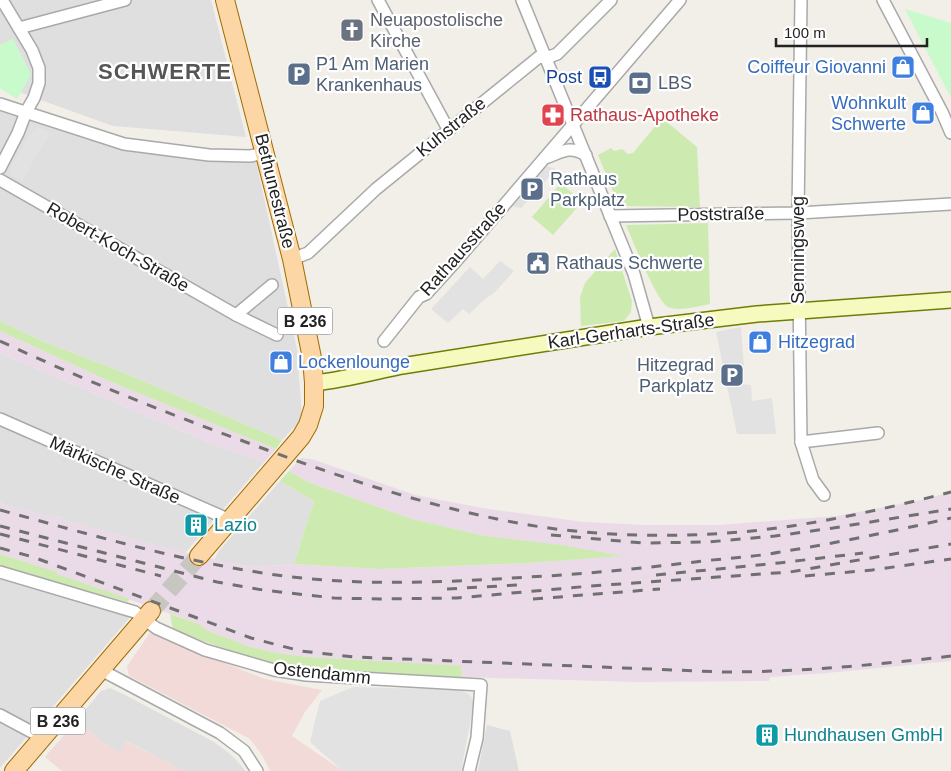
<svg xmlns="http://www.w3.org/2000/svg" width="951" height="771" viewBox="0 0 951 771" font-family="Arial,sans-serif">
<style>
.residential{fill:#e0dfdf}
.commercial{fill:#f2dad9}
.industrial{fill:#ebdbe8}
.grass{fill:#cdebb0}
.park{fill:#c8facc}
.parking{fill:#e2e2e2}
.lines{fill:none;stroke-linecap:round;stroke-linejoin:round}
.primary-tunnel{stroke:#c8c6c1;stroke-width:18;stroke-dasharray:18 9;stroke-linecap:butt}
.minor-casing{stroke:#a9a9a9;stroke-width:14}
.secondary-casing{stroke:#707d05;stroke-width:18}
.primary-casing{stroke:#a06b00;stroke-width:20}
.minor{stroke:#fff;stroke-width:11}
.secondary{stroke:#f7fabf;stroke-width:15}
.primary{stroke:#fcd6a4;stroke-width:18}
.rail{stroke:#707070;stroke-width:3;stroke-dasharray:10 10;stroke-linecap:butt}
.labels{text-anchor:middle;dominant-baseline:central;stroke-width:4.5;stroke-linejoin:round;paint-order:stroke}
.shield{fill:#fff;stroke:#646464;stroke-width:1}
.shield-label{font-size:16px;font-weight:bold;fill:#222}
.worship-label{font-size:18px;fill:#5b616d;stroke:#fff;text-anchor:start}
.service-label{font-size:18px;fill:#4e5e75;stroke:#fff;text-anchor:start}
.shop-label{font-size:18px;fill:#366cbe;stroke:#fff;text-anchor:end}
.transit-label{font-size:18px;fill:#164399;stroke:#fff;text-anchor:end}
.health-label{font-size:18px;fill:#be3a42;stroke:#fff;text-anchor:start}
.street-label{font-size:18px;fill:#222;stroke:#fff}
.culture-label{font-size:18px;fill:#0d838f;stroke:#fff;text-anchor:start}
.district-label{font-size:22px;font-weight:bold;letter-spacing:1px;fill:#555;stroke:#fff}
</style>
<rect width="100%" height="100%" fill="#f2efe9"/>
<!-- residential -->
<g class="residential">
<path d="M0,0H211L246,137L113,126L24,94L0,80Z"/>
<path d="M0,98L37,120L112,145L254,152L297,349L302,419L282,440L117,370L42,341L0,321Z"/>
<path d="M0,353L214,445L264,462L185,553L63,520V518L55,516L54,518L5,505L0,502Z"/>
<path d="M280,481L314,501L294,564L253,567L214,560L219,551Z"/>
<path d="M0,578L132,615L0,768Z"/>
<path d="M110,688L125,695L214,742L229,753L241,765L245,771H183L127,741L120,753L103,743L77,720L101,691Z"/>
<path d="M487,725L510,731L519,771H478Z"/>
</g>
<!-- commercial -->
<g class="commercial">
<path d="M150,633L265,679L322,690L305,712L292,736L343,771H270L262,755L250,739L129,676L127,666Z"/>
<path d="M77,720L103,743L120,752L126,741L183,771H62L45,757Z"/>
</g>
<!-- industrial -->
<g class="industrial">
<path d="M0,331L111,382L276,449L264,462L214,445L0,353Z"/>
<path d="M301,458L312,459L415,495L482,508L583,522L647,525H718L837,516L921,500L951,492V661L827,673L770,677L769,681L636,682L462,677L461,667L308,657L277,653L248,646L206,630L199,624L56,574V572L0,554V502L5,505L54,517L55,516L63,518V520L199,556L253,567L294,564L378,569L528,563L621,556L485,536L412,519L308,482L289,471Z"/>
</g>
<!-- grass -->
<g class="grass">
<path d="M662,118L697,147L700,207L619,206L598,155L611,148L614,151L622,149L628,154L633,153Z"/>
<path d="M561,183L582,202L553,235L532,217Z"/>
<path d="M708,223L710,304C698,306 680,312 668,307C657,302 632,239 626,225Z"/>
<path d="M615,249L632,301L631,312L624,321L581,326L580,297L585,283Z"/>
<path d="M0,321L42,341L117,370L282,440L276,449L111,382L0,331Z"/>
<path d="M289,471L308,482L412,519L485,536L561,545L623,556L528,563L378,569L294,564L314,501L280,481Z"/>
<path d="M0,554L57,572V574L129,599L128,602L0,567Z"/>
<path d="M170,614L199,624L206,630L248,646L277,653L308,657L461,666L462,677L304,669L256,660L173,630Z"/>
</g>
<!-- park -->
<g class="park">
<path d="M905,9L951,23V98Z"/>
<path d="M13,39L31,75L17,99L0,88V45Z"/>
</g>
<!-- parking -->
<g class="parking">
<path d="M38,127L50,133L22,181L10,174V168L33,130Z"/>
<path d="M546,166L556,169L521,208L510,206Z"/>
<path d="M500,261L514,271L494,293L486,298L469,314L463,309L448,323L431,309L470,267L483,279Z"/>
<path d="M741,327L744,366H738L741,384L751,385L752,401L772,398L776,434H737L716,332Z"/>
<path d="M353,687L461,690L470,695L474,702L461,771H343L310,742L320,701Z"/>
</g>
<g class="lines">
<!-- primary-tunnel -->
<path class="primary-tunnel" d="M151,611L199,556"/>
<!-- minor casing -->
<g class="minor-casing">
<g id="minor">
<path d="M378,0L448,129"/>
<path d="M522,0L634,274L649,327"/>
<path d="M801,0L798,213L801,442L813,480L824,495"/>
<path d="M883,0L942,112L951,133"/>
<path d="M19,28L125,0"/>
<path d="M0,104L124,144L209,155L250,156L266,153"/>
<path d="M545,158C563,152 568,145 586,155"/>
<path d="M0,168L18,133L26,112L34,98L39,83V68L32,50L2,0"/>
<path d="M0,180L236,315"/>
<path d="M610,216L798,213L951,204"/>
<path d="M292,259L308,253L376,189L539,57L546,58L557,54L611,0"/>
<path d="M272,285L236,315L277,335"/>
<path d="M384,341L419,297L426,294L457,260L680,0"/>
<path d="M0,419L230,520"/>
<path d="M801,442L878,433"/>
<path d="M0,572L135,612L156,628L205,650L274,670L306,675L481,685L477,738L469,771"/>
<path d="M101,670L220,733L244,751L257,771"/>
<path d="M0,715L43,738"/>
</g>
</g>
<!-- secondary casing -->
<g class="secondary-casing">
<path id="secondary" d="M314,383C344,380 373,372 402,366L649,327L757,314L951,300"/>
</g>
<!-- primary casing -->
<g class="primary-casing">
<g id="primary">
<path d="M199,556L301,437L308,425L314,406V383L312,358L292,259L225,0"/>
<path d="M14,771L151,611"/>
</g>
</g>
<!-- minor -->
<use href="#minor" class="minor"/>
<!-- secondary -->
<use href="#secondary" class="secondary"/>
<!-- primary -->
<use href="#primary" class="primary"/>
<!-- rail -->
<g class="rail">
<path d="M0,341C79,378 161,411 243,441C336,476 430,508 529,525C588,535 652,537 712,534C793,530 873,512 951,492"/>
<path d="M0,510C96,536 193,565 292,577C371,586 450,582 529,577C587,574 645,568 703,561C729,558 755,557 780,552C837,543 894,531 951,518"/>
<path d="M0,526L217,582L263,590L334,598L380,599L457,598L591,586L790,572L951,544"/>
<path d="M0,534L161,576"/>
<path d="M551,535L643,543L708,542L775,536L833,528L951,509"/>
<path d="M0,548L33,557L251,638L301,651L354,657L723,672C800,672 875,665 951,656"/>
<path d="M656,575L779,563L863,553"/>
<path d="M805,576L872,570L951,559"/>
<path d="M447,589L517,585"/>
<path d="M533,599L660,589"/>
</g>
</g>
<!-- icons -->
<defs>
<g id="church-square" transform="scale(1.25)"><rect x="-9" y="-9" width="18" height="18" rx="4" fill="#6b7280" stroke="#fff"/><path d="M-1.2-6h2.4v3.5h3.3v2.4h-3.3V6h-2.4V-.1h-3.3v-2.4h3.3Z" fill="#fff"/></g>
<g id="shop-square" transform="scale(1.25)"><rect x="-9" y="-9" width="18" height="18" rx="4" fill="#3f7fe0" stroke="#fff"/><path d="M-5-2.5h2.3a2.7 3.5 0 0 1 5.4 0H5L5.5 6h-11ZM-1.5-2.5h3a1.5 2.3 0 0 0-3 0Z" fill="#fff"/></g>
<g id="parking-square" transform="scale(1.25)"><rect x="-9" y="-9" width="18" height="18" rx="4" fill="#5c6f8a" stroke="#fff"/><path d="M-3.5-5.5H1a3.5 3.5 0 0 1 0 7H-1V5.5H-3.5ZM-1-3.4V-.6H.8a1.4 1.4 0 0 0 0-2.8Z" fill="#fff"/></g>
<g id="bus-square" transform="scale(1.25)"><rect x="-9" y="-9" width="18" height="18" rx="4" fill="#1a4fb4" stroke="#fff"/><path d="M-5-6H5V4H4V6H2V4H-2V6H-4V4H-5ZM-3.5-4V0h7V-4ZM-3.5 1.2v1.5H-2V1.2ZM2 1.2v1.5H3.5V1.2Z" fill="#fff"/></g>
<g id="bank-square" transform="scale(1.25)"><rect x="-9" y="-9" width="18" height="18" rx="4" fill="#5c6f8a" stroke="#fff"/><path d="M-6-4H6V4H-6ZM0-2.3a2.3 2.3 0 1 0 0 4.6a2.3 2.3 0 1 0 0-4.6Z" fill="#fff"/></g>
<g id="pharmacy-square" transform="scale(1.25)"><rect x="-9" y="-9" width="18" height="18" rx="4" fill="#e0444e" stroke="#fff"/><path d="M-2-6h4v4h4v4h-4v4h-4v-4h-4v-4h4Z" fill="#fff"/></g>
<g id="civic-square" transform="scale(1.25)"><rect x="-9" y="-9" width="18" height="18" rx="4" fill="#5c6f8a" stroke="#fff"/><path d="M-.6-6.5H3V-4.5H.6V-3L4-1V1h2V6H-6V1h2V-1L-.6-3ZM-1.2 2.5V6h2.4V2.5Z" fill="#fff"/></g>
<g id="building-square" transform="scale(1.25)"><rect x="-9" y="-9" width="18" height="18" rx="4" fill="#0f9aa8" stroke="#fff"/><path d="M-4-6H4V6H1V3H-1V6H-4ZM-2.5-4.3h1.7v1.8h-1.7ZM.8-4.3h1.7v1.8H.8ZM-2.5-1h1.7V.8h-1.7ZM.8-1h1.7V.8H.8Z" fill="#fff"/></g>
</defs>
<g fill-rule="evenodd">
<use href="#church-square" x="352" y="30"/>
<use href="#shop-square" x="903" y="67"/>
<use href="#parking-square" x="299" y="74"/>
<use href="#bus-square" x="600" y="77"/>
<use href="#bank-square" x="640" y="83"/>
<use href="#shop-square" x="923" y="113"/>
<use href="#pharmacy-square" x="553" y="115"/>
<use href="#parking-square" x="532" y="189"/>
<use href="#civic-square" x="538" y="263"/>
<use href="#shop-square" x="760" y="342"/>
<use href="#shop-square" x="281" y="362"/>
<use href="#parking-square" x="732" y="375"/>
<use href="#building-square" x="196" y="525"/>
<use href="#building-square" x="767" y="735"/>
</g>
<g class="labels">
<!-- shield labels -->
<g class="shield">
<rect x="277.5" y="307.5" width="55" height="27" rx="4"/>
<rect x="30.5" y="707.5" width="55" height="27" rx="4"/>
</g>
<g class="shield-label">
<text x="305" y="321">B 236</text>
<text x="58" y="721">B 236</text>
</g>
<!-- worship labels -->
<g class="worship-label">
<text x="370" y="20">Neuapostolische<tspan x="370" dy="21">Kirche</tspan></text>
</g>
<!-- service labels -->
<g class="service-label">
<text x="316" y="64">P1 Am Marien<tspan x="316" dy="21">Krankenhaus</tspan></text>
<text x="658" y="83">LBS</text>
<text x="550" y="179">Rathaus<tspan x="550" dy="21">Parkplatz</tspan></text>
<text x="556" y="263">Rathaus Schwerte</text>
<text x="714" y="365" text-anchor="end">Hitzegrad<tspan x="714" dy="21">Parkplatz</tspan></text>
</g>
<!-- shop labels -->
<g class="shop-label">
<text x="886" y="67">Coiffeur Giovanni</text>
<text x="906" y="103">Wohnkult<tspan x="906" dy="21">Schwerte</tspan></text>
<text x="778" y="342" text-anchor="start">Hitzegrad</text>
<text x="298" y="362" text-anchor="start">Lockenlounge</text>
</g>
<!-- transit labels -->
<g class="transit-label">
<text x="582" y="77">Post</text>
</g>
<!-- health labels -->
<g class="health-label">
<text x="570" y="115">Rathaus-Apotheke</text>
</g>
<!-- street labels -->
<g class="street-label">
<text transform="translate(451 127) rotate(-39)">Kuhstraße</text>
<text transform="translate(275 191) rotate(76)">Bethunestraße</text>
<text transform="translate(721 214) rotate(-1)">Poststraße</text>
<text transform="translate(118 247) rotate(30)">Robert-Koch-Straße</text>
<text transform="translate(463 249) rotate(-48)">Rathausstraße</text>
<text transform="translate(798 250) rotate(-90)">Senningsweg</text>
<text transform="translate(631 331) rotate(-8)">Karl-Gerharts-Straße</text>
<text transform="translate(115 470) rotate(24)">Märkische Straße</text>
<text transform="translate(322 673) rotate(6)">Ostendamm</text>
</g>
<!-- culture labels -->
<g class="culture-label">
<text x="214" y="525">Lazio</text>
<text x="784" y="735">Hundhausen GmbH</text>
</g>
<!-- district labels -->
<g class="district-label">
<text x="165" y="71">SCHWERTE</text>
</g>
</g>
<!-- scale -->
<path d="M776 38v8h151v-8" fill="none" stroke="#222222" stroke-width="2.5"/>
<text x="784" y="38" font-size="15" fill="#222222" stroke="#ffffff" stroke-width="4" paint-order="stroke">100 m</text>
</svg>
